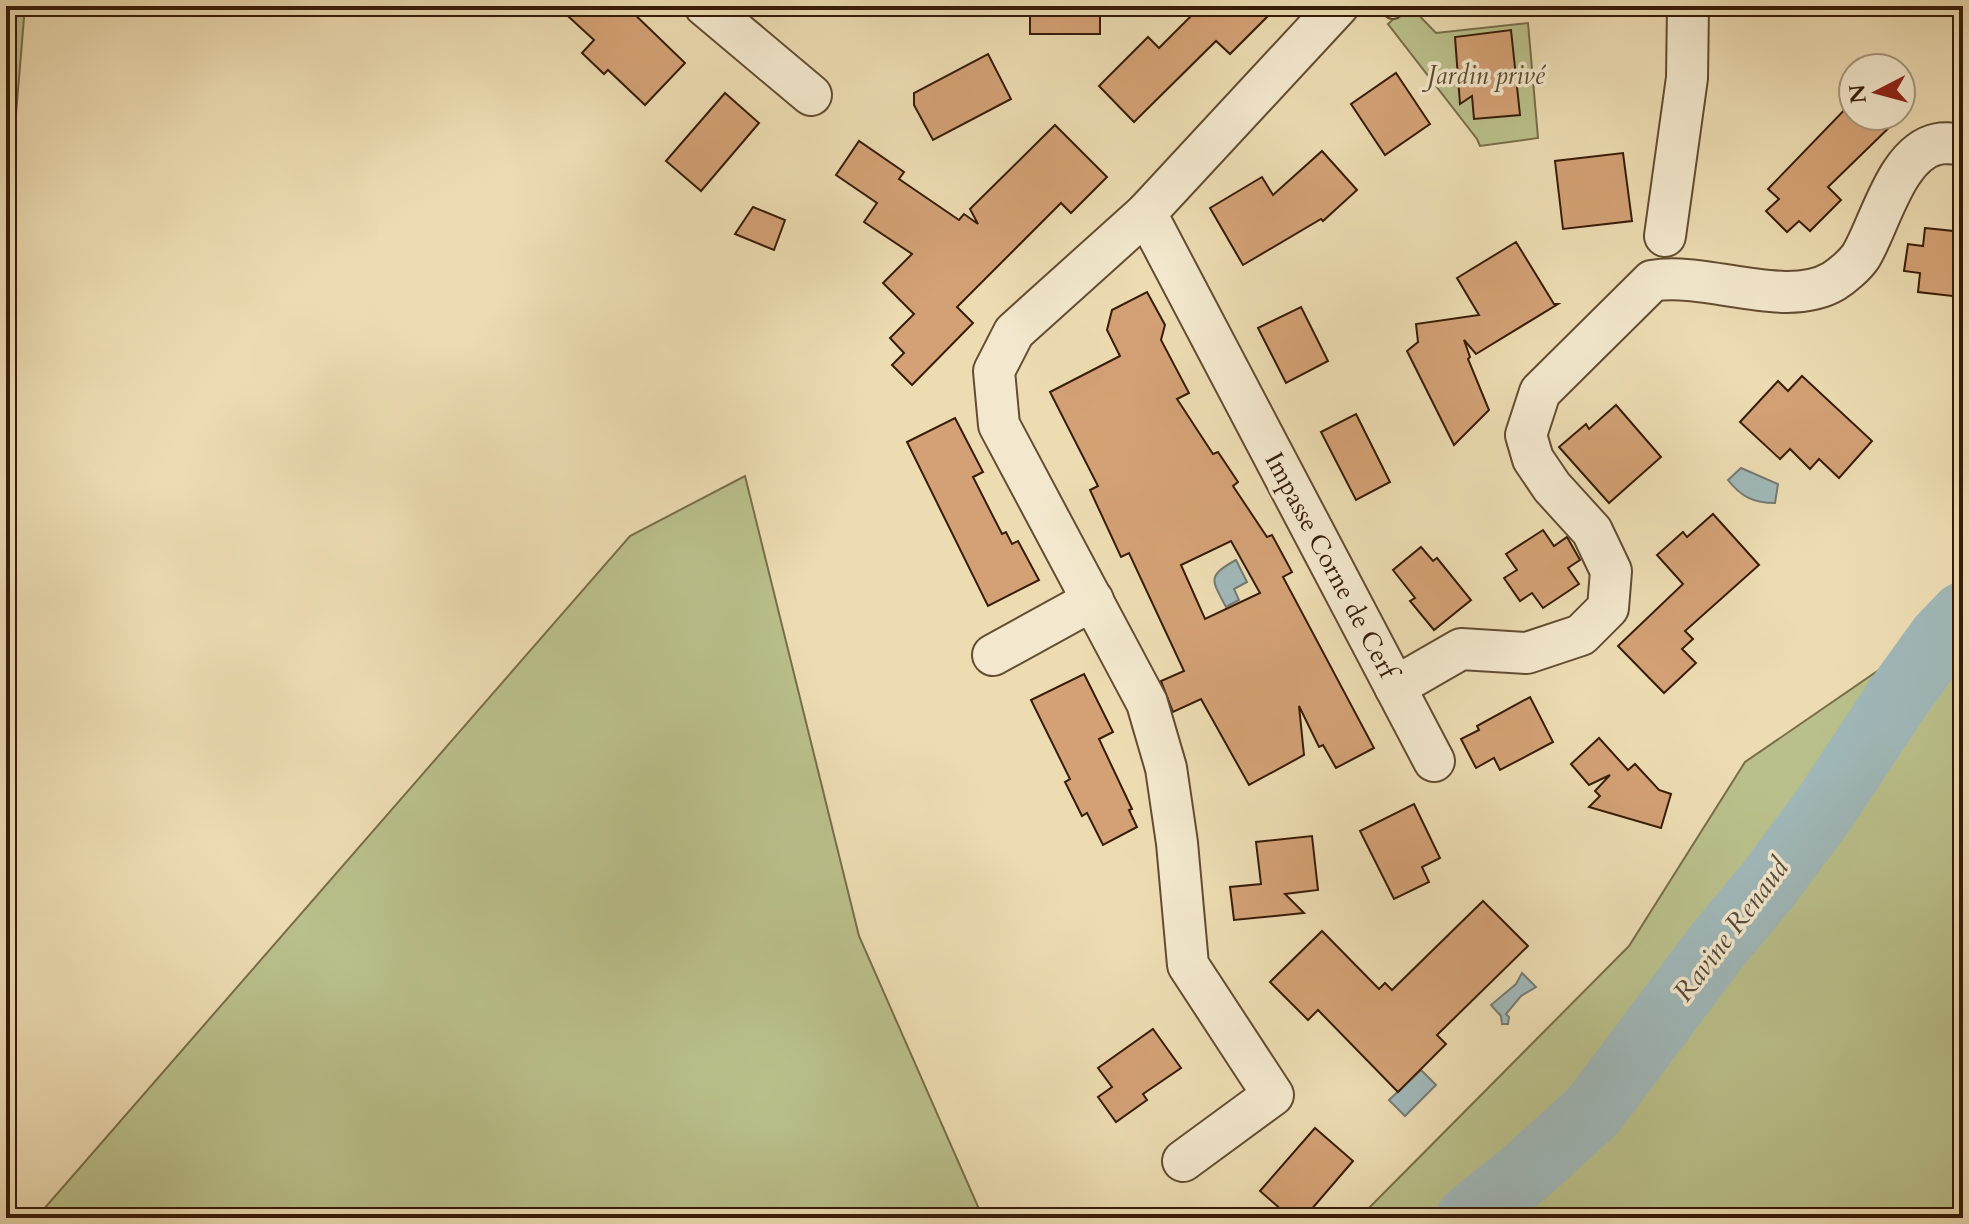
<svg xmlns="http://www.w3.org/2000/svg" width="1969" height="1224" viewBox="0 0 1969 1224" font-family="Cardo,serif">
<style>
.green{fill:#bac08b;stroke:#786e4a;stroke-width:2}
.water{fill:#a0b8b9;stroke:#767a72;stroke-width:2}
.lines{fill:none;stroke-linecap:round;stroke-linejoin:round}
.river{stroke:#a0b8b9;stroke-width:66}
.building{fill:#d3a175;stroke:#371c08;stroke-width:2;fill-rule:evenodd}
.service-casing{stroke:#644c32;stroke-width:24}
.minor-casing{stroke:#644c32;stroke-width:44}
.service{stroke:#f3e8cd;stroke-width:20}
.minor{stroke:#f3e8cd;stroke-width:40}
.labels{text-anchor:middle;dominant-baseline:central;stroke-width:7;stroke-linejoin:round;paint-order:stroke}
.park-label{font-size:26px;font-style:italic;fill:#5e4d2f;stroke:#f3e8cd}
.street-label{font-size:26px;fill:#371c08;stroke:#f3e8cd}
.water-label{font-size:28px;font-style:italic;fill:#564b3d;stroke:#f3e8cd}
</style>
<rect width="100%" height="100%" fill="#eddcb2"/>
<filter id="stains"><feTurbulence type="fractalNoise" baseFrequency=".0025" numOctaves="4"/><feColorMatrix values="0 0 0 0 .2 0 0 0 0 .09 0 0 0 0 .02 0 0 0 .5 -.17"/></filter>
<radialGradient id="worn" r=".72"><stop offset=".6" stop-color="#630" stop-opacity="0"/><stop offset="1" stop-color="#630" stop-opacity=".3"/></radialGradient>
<!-- green -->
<g class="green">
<path d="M6,6H25L6,234Z"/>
<path d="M1407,6H1410L1436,33L1528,23L1538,138L1480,146L1477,139L1388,24Z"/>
<path d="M745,476L859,936L983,1218H36L630,536Z"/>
<path d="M1963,635V1218H1359L1629,946L1745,762L1895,659Z"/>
</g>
<!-- water -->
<g class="water">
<path d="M1741,468L1778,484L1775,503C1754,503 1741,497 1728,480Z"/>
<path d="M1236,560L1247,582L1234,589L1239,600L1226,607C1212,580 1206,576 1236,560Z"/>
<path d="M1522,973L1536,987L1521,996L1506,1014L1509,1017L1508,1024H1502L1501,1016L1491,1005L1516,984Z"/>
<path d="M1421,1070L1436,1085L1405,1116L1389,1100Z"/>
</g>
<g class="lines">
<!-- river -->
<path class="river" d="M1469,1218L1526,1172L1593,1111L1717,946L1767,886L1825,808L1897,699L1941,638L1963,615"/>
</g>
<!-- building -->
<g class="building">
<path d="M557,6H626L685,63L645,105L608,70L604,74L582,53L594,40Z"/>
<rect x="1030" y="6" width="70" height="28"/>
<path d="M1201,6H1278L1230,54L1216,41L1134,122L1099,86L1148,37L1159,48Z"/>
<path d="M1511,30L1520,115L1474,119L1472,96L1460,104L1455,37Z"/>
<path d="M988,54L1011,99L933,140L914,105V93Z"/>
<path d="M1396,73L1430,124L1385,155L1351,104Z"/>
<path d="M725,93L759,123L701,191L666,161Z"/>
<path d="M1853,101V116H1901L1828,187L1841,200L1810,231L1799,221L1787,232L1766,211L1779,199L1768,189Z"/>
<path d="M1055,125L1107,177L1071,213L1061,203L957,307L973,323L912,385L892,365L904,353L890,338L914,314L883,283L912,254L864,222L877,203L836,175L859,141L904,172L899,179L959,220L964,214L978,224L970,209Z"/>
<path d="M1322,151L1357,190L1323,221L1321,219L1243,265L1210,208L1262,177L1273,195Z"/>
<path d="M1623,153L1632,221L1563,229L1555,161Z"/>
<path d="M753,207L785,220L774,250L735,234Z"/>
<path d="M1925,228L1963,232L1961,297L1918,292L1920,273L1904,271L1908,244L1923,246Z"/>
<path d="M1516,242L1554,304H1558L1476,354L1464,340L1470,357L1468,359L1489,410L1454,445L1407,351L1418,342L1416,324L1479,315L1457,278Z"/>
<path d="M1147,292L1165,325L1161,340L1189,393L1177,399L1213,454L1218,452L1238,482L1233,486L1267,537L1272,535L1292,572L1283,577L1374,748L1336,768L1323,745L1319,747L1299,706L1304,755L1249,785L1201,699L1173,712L1161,681L1184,671L1129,553L1121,557L1090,490L1098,486L1050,392L1120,356L1107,330L1112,310ZM1231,541L1260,593L1205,619L1181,565Z"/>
<path d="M1301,307L1328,361L1286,383L1258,328Z"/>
<path d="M1802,376L1872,441L1839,478L1819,459L1810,469L1790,449L1780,459L1740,422L1778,381L1788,391Z"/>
<path d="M1616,405L1661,457L1609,503L1559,447L1586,424L1589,429Z"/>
<path d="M1356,414L1390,482L1356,500L1321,432Z"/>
<path d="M955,418L983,472L973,477L1002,534L1006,532L1012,544L1018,541L1039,580L988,606L907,442Z"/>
<path d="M1713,514L1759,565L1685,631L1693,639L1682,649L1696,663L1664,693L1618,646L1683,584L1657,555L1683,532L1687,537Z"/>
<path d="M1543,530L1554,546L1567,537L1580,560L1568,568L1579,584L1543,608L1532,593L1520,601L1504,578L1517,570L1506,554Z"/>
<path d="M1421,547L1433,561L1437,558L1471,600L1434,630L1410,601L1415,598L1393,570Z"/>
<path d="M1084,674L1113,732L1099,739L1132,809L1129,810L1137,827L1103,845L1087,813L1082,816L1065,782L1070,779L1031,700Z"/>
<path d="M1530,697L1553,742L1500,770L1494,758L1476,768L1461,739L1479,730L1477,726Z"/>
<path d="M1599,738L1628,770L1635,764L1659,790L1671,794L1661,828L1589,807L1600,796L1595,791L1610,775L1589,785L1571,764Z"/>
<path d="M1414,804L1440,858L1422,867L1429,882L1394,899L1360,831Z"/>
<path d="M1312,836L1318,890L1285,894L1304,913L1234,920L1230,887L1261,884L1256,842Z"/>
<path d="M1483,901L1528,946L1437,1035L1446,1044L1398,1092L1318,1010L1308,1020L1270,982L1322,931L1379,989L1385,983L1392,990Z"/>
<path d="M1153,1029L1181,1068L1143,1094L1147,1100L1116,1122L1098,1097L1112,1087L1098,1068Z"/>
<path d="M1315,1128L1353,1161L1304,1218H1291L1260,1191Z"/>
</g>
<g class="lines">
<!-- service casing -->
<g class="service-casing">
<path id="service" d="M1391,6L1393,8"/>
</g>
<!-- minor casing -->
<g class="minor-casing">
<g id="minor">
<path d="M705,6L811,95"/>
<path d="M1146,213L1434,761"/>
<path d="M1665,236L1687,78L1688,6"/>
<path d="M993,655L1093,600"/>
<path d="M1395,687L1461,649L1527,653L1581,635L1608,608L1611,571L1592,531L1552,487L1533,459L1526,435L1540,392L1652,281C1706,271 1786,310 1834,281C1842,276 1855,265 1861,256C1880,225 1896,152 1938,144C1946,142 1955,144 1963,144"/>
<path d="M1183,1161L1273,1095L1188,965L1177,843L1166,768L1147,703L999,425L994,371L1014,332L1146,213L1338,6"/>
</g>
</g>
<!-- service -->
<use href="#service" class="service"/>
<!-- minor -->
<use href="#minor" class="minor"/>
</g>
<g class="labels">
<!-- park labels -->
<g class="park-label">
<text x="1486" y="75">Jardin privé</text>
</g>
<!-- street labels -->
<g class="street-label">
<text transform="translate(1331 565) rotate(62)">Impasse Corne de Cerf</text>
</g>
<!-- water labels -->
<g class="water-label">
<text transform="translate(1731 930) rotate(-53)">Ravine Renaud</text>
</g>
</g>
<!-- margin -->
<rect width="1969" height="1224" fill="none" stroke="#eddcb2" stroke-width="32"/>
<rect x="8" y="8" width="1953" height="1208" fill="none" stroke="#371c08" stroke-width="4"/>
<rect x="16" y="16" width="1937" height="1192" fill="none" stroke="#371c08" stroke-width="2"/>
<!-- north arrow -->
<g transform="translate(1877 92) rotate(264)"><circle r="38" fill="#f3e8cd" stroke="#a8967e" stroke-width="2"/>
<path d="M0-6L14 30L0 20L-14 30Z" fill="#8f2418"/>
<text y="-12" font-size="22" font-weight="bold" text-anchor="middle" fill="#371c08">N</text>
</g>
<rect width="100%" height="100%" filter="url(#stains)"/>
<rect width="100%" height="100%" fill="url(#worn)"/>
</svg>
